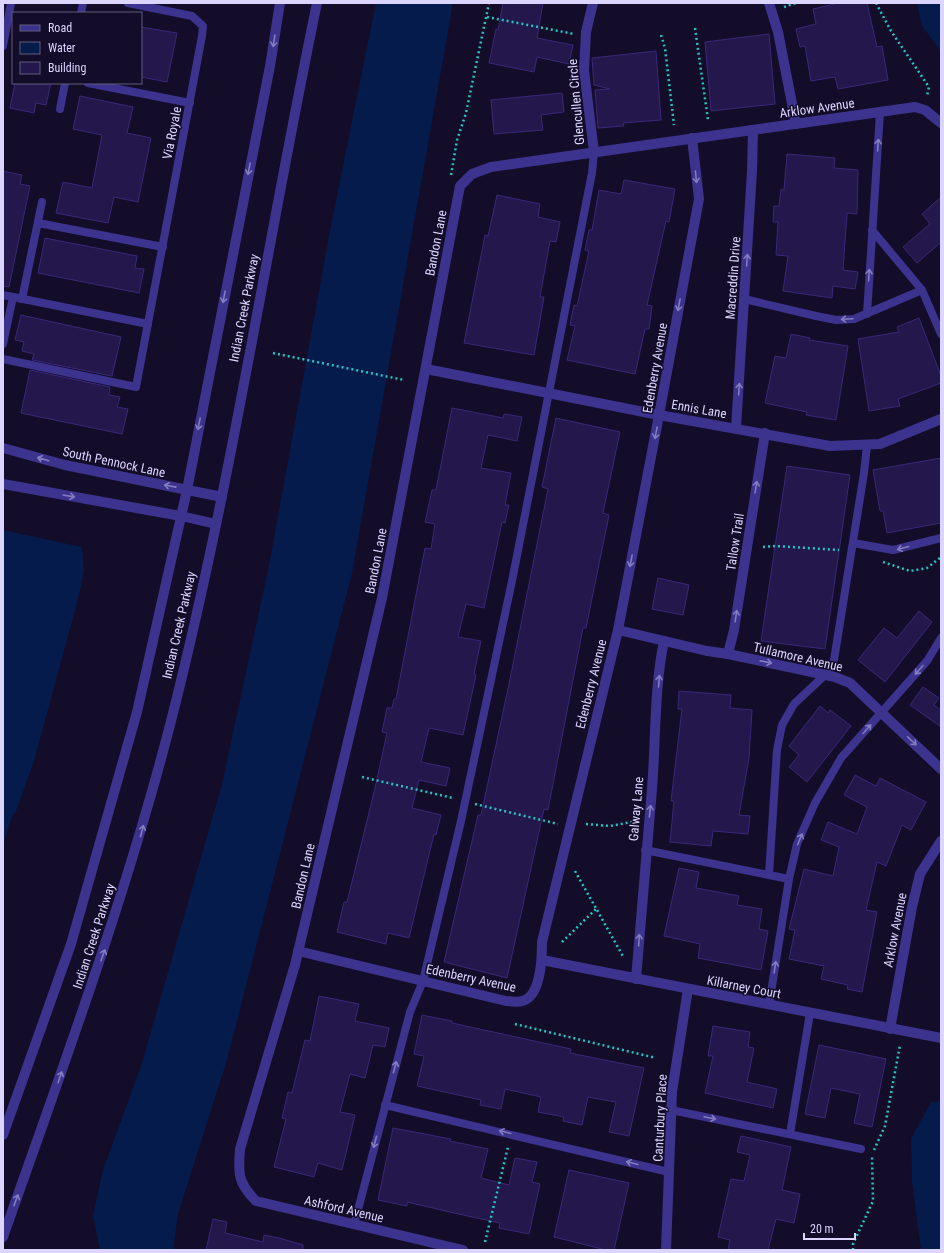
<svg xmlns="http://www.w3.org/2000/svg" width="944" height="1253" viewBox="0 0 944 1253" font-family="'Roboto Condensed',sans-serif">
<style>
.water{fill:#051b4b}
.building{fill:#24174c;stroke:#3b277a}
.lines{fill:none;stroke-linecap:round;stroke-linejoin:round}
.path{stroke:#22c6c3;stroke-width:2.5;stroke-dasharray:2 3;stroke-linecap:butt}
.service{stroke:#3b338d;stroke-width:8}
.minor{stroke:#3b338d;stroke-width:10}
.tertiary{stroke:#3b338d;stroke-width:10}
.oneway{stroke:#837cc0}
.labels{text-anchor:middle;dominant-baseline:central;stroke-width:3;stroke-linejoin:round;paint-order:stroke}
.street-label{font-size:13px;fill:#dcd5ff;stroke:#130d29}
</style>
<rect width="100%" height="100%" fill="#130d29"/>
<!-- water -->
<g class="water">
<path d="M376,3H453L352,573L227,1060L178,1214L173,1250H100L93,1215L103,1170L141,1066L222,784L269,565L332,220Z"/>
<path d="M917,3H941V52L922,26Z"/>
<path d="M3,530L82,547L84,571L78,599L34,761L16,811L12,816L3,845Z"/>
<path d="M941,1101V1250H921L912,1181L911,1139L931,1102Z"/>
</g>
<!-- building -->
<g class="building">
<path d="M503,3H543L537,38L573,45L569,64L537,57L534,72L489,63L496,29L498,30Z"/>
<path d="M839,3H867L877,47L882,46L888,80L838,89L835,77L811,81L805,46L800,47L796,29L816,24L813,9Z"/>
<path d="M141,27L177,33L167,82L141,77Z"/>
<path d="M769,34L775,104L711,111L705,42Z"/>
<path d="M656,51L661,120L623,123L624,126L598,128L595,90L610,89L594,85L592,58Z"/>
<path d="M15,83H51L46,105L36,103L34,113L10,108Z"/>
<path d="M562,93L564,112L541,115L543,130L494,134L491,100Z"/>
<path d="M80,96L133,107L127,133L151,138L138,202L114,197L108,223L56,213L63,182L92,188L102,135L73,129Z"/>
<path d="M787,154L835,158L834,168L858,170L857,214L847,213L843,270L858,272L855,289L833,286L832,298L783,291L788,256L776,255L778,222H773L774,206H779L781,189L784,190Z"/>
<path d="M3,171L22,175L20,184L30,186L9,287L3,286Z"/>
<path d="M624,180L675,189L669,222L666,221L647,305L652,306L649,329H645L635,374L567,360L575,326L570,325L574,305L577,306L589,251L585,250L589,230H592L599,190L621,194Z"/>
<path d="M497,195L540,204L538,217L560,222L556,242L550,241L540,297H544L534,355L464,343L485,235L488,236Z"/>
<path d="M941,197V242L917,263L903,247L930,224L922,214Z"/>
<path d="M45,238L137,256L135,268L144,269L139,293L38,273Z"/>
<path d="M21,315L121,337L112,376L32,360L34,354L22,351L24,342L15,340Z"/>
<path d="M919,318L941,376V383L898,399L900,406L869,411L858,339L899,332L897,327Z"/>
<path d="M791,334L810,338L809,340L848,346L836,420L806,415L807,412L765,403L775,356L786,358Z"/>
<path d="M30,370L110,387L109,395L120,397L117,407L128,409L122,434L21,413Z"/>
<path d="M452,408L503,418L504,414L522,417L517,441L488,435L481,468L511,473L505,505H509L505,523L502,522L484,608L466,604L458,637L481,641L474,674L476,675L463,735L429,728L421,762L450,768L446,786L419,780L412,808L441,815L436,835L434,834L409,938L388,933L386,944L337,932L344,902H347L375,788L387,733L382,732L387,708H392L394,699H396L425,548L431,549L435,524L425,522L432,490H436Z"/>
<path d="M556,418L620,432L603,513L609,515L586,628H583L548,810L544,809L507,978L444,962L478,815H481L509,684L548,489L542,487Z"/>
<path d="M941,458V523L887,533L883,511H880L873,470Z"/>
<path d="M787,466L850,475L825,649L761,641Z"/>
<path d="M658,578L689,585L683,615L652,609Z"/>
<path d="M919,611L932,622L885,682L858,660L884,628L897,638Z"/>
<path d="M923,687L939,698L934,705L941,710V727L910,705Z"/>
<path d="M679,691L731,695L730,708L752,710L749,758L739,815L750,816L748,834L713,831L711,846L670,842L674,801H671L682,709H678Z"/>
<path d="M820,706L828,713L830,710L851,726L807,782L789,767L799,755L789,746Z"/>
<path d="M855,775L876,786L880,778L926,802L911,830L902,825L886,866L877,862L866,910L877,912L862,992L847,989L848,985L821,979L824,966L789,959L795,930L789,929L804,869L833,876L839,847L821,840L828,822L857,834L867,807L844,795Z"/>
<path d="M679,868L699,872L696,888L739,896L737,905L762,909L759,929L768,931L761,970L698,958L700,944L664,936Z"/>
<path d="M319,996L359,1004L355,1021L389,1028L385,1047L373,1045L365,1078L350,1074L340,1112L355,1115L342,1170L318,1163L314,1177L274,1167L286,1119L282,1118L288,1092L292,1093L305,1040L310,1041Z"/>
<path d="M422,1015L452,1021V1023L571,1049L570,1053L644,1068L629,1136L609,1132L616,1102L588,1097L582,1125L563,1121L564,1117L538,1112L541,1097L505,1089L501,1109L480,1105L481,1100L417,1086L424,1056L414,1054Z"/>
<path d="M713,1026L750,1032L748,1047L754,1048L747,1082L777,1089L773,1108L705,1093L713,1056H708Z"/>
<path d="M819,1045L886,1059L872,1127L854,1123L860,1094L831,1088L825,1118L805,1114Z"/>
<path d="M393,1128L451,1139L450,1141L488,1149L481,1178L509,1185L515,1158L537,1162L532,1182L540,1184L529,1234L499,1228L500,1223L454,1213L407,1202V1206L378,1200Z"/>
<path d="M741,1136L791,1147L782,1190L800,1194L794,1223L776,1219L768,1250H728L730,1240L718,1237L731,1179L744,1181L750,1155L737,1152Z"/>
<path d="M569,1170L629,1183L614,1250H606L554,1237Z"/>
<path d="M213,1219L227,1222L225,1233L263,1242L264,1235L279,1238L303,1245V1250H206Z"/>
</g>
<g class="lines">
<!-- path -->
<g class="path">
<path d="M876,3L891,31L929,87L927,96"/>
<path d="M784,7L796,3"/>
<path d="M487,17L574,34"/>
<path d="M695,28L708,120"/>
<path d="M661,35L665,48L674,125"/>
<path d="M451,175L457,140L466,113L489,3"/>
<path d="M273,353L404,380"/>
<path d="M763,547L775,546L839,550"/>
<path d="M883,562L910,571L927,568L941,557"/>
<path d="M362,777L453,798"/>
<path d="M475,804L558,824"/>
<path d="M586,824L610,826L637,821"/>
<path d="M575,871L624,958"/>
<path d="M562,942L596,909"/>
<path d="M515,1024L656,1058"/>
<path d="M874,1150L885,1126L900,1045"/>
<path d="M485,1242L508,1147"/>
<path d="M853,1250V1244L873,1201L872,1155"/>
</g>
<!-- service -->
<g class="service">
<path d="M81,13L83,3"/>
<path d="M3,46L11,3"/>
<path d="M88,83L190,103"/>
<path d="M60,109L65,83"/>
<path d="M38,223L163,247"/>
<path d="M872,230L922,290L941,334"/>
<path d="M3,295L148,324"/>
<path d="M22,299L42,202"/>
<path d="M744,299L816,316L836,320L854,319L922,290"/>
<path d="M867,314L880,113"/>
<path d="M3,344L13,297"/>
<path d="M3,359L136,387L202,36L203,26L192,16L128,3"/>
<path d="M853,543L893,550L941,538"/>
<path d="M645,850L789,879"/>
<path d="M769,875L777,750L782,725L794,704L825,675L834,660L864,473L867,445"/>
<path d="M769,1005L789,879L797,844L815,803L841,758L927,661L941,638"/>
<path d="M385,1105L669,1172"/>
<path d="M671,1110L861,1149"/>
<path d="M790,1134L810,1013"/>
<path d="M354,1225L410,1012L423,981L461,821L512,581L592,173L594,152"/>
</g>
<!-- minor -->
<g class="minor">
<path d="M593,3L586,32L584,70L594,152"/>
<path d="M769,3L778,32L796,124"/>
<path d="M426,369L659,415L830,446L880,444L941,419"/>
<path d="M736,428L752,171L753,130"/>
<path d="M3,448L65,465L222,497"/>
<path d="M3,484L181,516L216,524"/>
<path d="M618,630L707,651L728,654L835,677L850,683L941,769"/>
<path d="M728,654L734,630L765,433"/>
<path d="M298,951L506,1001C511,1001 518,1003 522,1001C541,997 542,958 542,942L618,630L659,415L699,199L692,138"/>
<path d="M542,960L941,1038"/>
<path d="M636,979C641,915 647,852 652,789C656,740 654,689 664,641"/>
<path d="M890,1029L912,907L920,874L941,841"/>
<path d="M463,1250L256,1201C238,1183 238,1174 240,1149L295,965L382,598L460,186L472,174L491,167L915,107L925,110L941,123"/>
<path d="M666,1250L672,1092L688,989"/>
</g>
<!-- tertiary -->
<g class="tertiary">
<path d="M3,1135L71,944L137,712L187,490L270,66L280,3"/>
<path d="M3,1237C63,1067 125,899 170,725C231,487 267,243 317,3"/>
</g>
</g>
<!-- one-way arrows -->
<defs><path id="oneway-shaft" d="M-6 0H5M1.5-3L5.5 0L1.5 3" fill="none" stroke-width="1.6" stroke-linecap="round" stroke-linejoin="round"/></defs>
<g class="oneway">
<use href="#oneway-shaft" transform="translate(274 41) rotate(99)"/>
<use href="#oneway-shaft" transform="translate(878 145) rotate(-86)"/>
<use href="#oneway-shaft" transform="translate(249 169) rotate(101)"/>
<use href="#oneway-shaft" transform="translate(696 177) rotate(84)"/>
<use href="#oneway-shaft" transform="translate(747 260) rotate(-86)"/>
<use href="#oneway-shaft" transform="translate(869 275) rotate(-86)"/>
<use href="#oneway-shaft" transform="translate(224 297) rotate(101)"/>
<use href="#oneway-shaft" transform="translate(679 305) rotate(100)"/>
<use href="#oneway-shaft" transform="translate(847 319) rotate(177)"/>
<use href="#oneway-shaft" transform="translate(739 389) rotate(-86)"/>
<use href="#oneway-shaft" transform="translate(199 424) rotate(101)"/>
<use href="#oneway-shaft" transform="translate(656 433) rotate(101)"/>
<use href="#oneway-shaft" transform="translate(43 459) rotate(-164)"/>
<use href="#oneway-shaft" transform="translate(170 486) rotate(-169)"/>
<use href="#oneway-shaft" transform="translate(756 487) rotate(-81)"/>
<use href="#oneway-shaft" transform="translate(69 496) rotate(10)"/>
<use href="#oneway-shaft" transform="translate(903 548) rotate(165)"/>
<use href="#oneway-shaft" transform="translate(631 561) rotate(101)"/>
<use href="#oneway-shaft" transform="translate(736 616) rotate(-81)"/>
<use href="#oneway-shaft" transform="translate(766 662) rotate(12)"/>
<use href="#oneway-shaft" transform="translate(919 670) rotate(132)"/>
<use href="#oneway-shaft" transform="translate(659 681) rotate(-86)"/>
<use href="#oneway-shaft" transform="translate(867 729) rotate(-48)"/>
<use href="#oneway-shaft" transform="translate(912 741) rotate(44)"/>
<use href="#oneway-shaft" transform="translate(650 811) rotate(-84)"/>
<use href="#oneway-shaft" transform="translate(142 831) rotate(-75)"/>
<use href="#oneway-shaft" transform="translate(800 839) rotate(-68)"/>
<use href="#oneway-shaft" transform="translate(639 940) rotate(-86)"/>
<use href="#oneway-shaft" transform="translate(103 955) rotate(-71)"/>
<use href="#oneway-shaft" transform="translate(775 967) rotate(-81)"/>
<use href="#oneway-shaft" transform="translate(395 1067) rotate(-75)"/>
<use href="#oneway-shaft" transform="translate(60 1077) rotate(-71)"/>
<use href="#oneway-shaft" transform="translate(710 1118) rotate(12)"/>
<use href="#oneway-shaft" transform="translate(505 1132) rotate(-166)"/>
<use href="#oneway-shaft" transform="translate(375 1142) rotate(105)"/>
<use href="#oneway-shaft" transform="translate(632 1163) rotate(-166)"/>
<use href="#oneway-shaft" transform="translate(16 1200) rotate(-70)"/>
</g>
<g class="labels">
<!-- street labels -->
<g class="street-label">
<text transform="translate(576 102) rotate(-95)">Glencullen Circle</text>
<text transform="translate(817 108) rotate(-8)">Arklow Avenue</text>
<text transform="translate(172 133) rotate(-79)">Via Royale</text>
<text transform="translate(436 243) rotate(-79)">Bandon Lane</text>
<text transform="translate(733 278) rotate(-86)">Macreddin Drive</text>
<text transform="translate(244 308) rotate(-79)">Indian Creek Parkway</text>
<text transform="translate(655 368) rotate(-80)">Edenberry Avenue</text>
<text transform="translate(699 409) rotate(10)">Ennis Lane</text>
<text transform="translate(114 462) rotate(12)">South Pennock Lane</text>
<text transform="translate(735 542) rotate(-81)">Tallow Trail</text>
<text transform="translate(376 561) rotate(-79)">Bandon Lane</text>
<text transform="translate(179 625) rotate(-77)">Indian Creek Parkway</text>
<text transform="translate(798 657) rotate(13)">Tullamore Avenue</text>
<text transform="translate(591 684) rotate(-76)">Edenberry Avenue</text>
<text transform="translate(636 809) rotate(-85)">Galway Lane</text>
<text transform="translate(303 876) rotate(-77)">Bandon Lane</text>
<text transform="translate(895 930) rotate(-79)">Arklow Avenue</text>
<text transform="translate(94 936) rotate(-72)">Indian Creek Parkway</text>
<text transform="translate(471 978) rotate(12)">Edenberry Avenue</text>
<text transform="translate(744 987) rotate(11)">Killarney Court</text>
<text transform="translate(660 1118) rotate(-87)">Canturbury Place</text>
<text transform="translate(344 1209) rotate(13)">Ashford Avenue</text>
</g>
</g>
<!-- border -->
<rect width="944" height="1253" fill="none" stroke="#dcd5ff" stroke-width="8"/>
<!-- legend -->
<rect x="12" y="12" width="130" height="72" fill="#130d29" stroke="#635d7f"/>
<rect x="20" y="25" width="20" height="6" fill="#3b338d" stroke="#635d7f"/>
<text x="48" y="32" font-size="12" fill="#dcd5ff">Road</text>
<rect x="20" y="42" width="20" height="12" fill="#051b4b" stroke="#635d7f"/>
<text x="48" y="52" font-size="12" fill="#dcd5ff">Water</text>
<rect x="20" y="62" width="20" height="12" fill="#24174c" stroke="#635d7f"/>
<text x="48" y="72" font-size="12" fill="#dcd5ff">Building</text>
<!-- scale -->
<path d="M804 1233v6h51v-6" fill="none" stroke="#dcd5ff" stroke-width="2"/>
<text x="810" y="1233" font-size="12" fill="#dcd5ff" stroke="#130d29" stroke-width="3" paint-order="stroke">20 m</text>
</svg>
